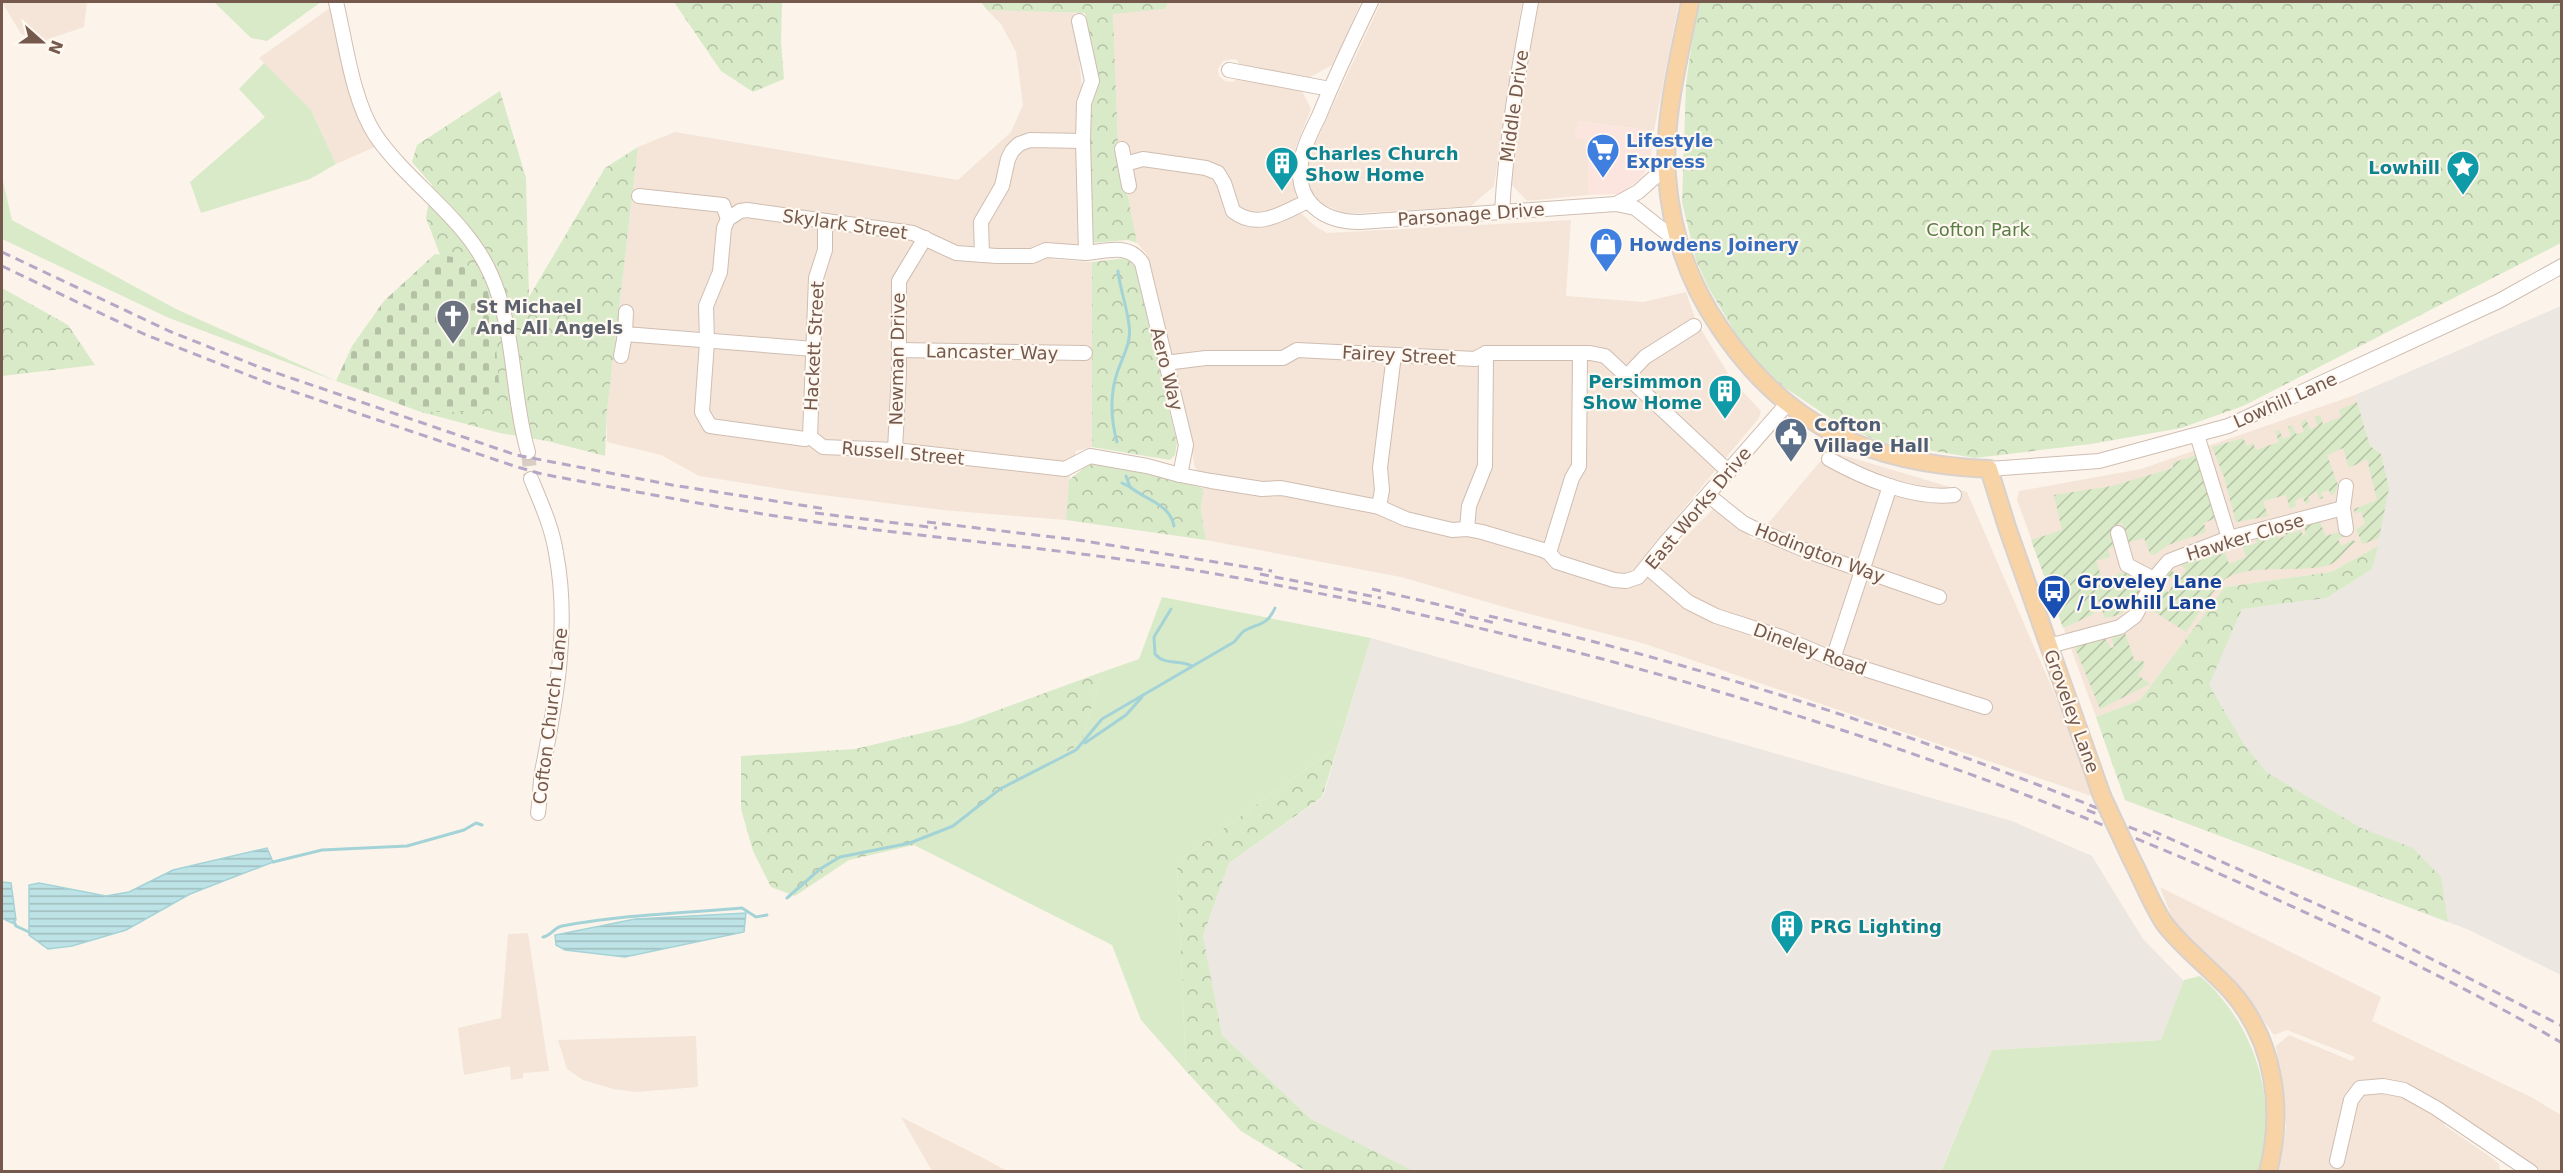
<svg xmlns="http://www.w3.org/2000/svg" width="2563" height="1173" viewBox="0 0 2563 1173" font-family="'DejaVu Sans',sans-serif">
<style>
.residential{fill:#f4e5d8}
.commercial{fill:#fce5de}
.industrial{fill:#ede7e2}
.grass{fill:#d8eac8}
.forest{fill:url(#forest-crowns)}
.cemetery{fill:url(#cemetery-stones)}
.garden{fill:url(#garden-furrows)}
.water{fill:url(#water-rules);stroke:#a4d3d7;stroke-width:1.5}
.lines{fill:none;stroke-linecap:round;stroke-linejoin:round}
.stream{stroke:#a4d3d7;stroke-width:3}
.minor-tunnel{stroke:#dacdc3;stroke-width:14;stroke-dasharray:14 7;stroke-linecap:butt}
.minor-casing{stroke:#d0bdb1;stroke-width:16}
.major-casing{stroke:#d9d1cd;stroke-width:20}
.minor{stroke:#fff;stroke-width:14}
.major{stroke:#f8d3a5;stroke-width:16}
.rail{stroke:#b6a7c7;stroke-width:3;stroke-dasharray:9 6;stroke-linecap:butt}
.major-bridge-casing{stroke:#d9d1cd;stroke-width:20;stroke-linecap:butt}
.major-bridge{stroke:#f8d3a5;stroke-width:16}
.labels{text-anchor:middle;dominant-baseline:central;stroke-width:4.5;stroke-linejoin:round;paint-order:stroke}
.street-label{font-size:18px;fill:#76594d;stroke:#fef8f0}
.shop-label{font-size:18px;font-weight:bold;fill:#366cbe;stroke:#fef8f0;text-anchor:start}
.culture-label{font-size:18px;font-weight:bold;fill:#0d838f;stroke:#fef8f0;text-anchor:start}
.park-label{font-size:18px;fill:#597c45;stroke:#fef8f0}
.worship-label{font-size:18px;font-weight:bold;fill:#5b616d;stroke:#fef8f0;text-anchor:start}
.service-label{font-size:18px;font-weight:bold;fill:#4e5e75;stroke:#fef8f0;text-anchor:start}
.transit-label{font-size:18px;font-weight:bold;fill:#164399;stroke:#fef8f0;text-anchor:start}
</style>
<defs>
<pattern id="forest-crowns" width="20" height="18" patternUnits="userSpaceOnUse" patternTransform="scale(1.5)"><rect width="20" height="18" fill="#d8eac8"/><path d="M2 6a3 3 0 1 1 6 0M12 15a3 3 0 1 1 6 0" fill="none" stroke="#b4c1a5"/></pattern>
<pattern id="cemetery-stones" width="16" height="16" patternUnits="userSpaceOnUse" patternTransform="scale(1.5)"><rect width="16" height="16" fill="#d8eac8"/><path d="M2 7V4a2 2 0 0 1 4 0v3zM10 15v-3a2 2 0 0 1 4 0v3z" fill="#b4c1a5"/></pattern>
<pattern id="garden-furrows" width="10" height="10" patternUnits="userSpaceOnUse" patternTransform="scale(1.5)"><rect width="10" height="10" fill="#d8eac8"/><path d="M-1 1l2-2M0 10L10 0M9 11l2-2" fill="none" stroke="#b4c1a5"/></pattern>
<pattern id="water-rules" width="6" height="5" patternUnits="userSpaceOnUse" patternTransform="scale(1.5)"><rect width="6" height="5" fill="#bee3e6"/><path d="M0 2.5h6" fill="none" stroke="#9fbbbd"/></pattern>
</defs>
<rect width="100%" height="100%" fill="#fcf4ea"/>
<!-- residential -->
<g class="residential">
<path d="M2,2H87L84,27L40,42L21,34Z"/>
<path d="M1168,2H1361L1334,64L1305,80L1241,68L1237,60L1233,59L1223,61L1218,69L1219,76L1225,81L1233,82L1239,77L1301,89L1311,109L1296,146L1291,171L1296,198L1268,211L1273,223L1299,211L1315,226L1327,233L1571,220L1566,296L1643,302L1686,292L1696,321L1732,380L1761,411L1759,418L1649,550L1663,559L1715,507L1754,540L1829,451L1967,492L2100,799L1645,644L1518,611L1401,577L1206,540L1201,511L1204,476L1195,468L1184,410L1147,255L1137,243L1118,144L1113,13L1165,9Z"/>
<path d="M1381,2H1522L1494,186L1471,206L1346,214L1320,203L1312,193L1307,173L1310,154Z"/>
<path d="M1539,2H1679L1654,131L1578,121L1583,139L1589,144L1588,195L1527,201L1511,184L1519,108Z"/>
<path d="M330,8L354,104L375,147L336,164L311,110L259,58Z"/>
<path d="M987,10L1074,13L1082,87L1078,245L1051,244L1050,259L1092,262V447L1076,451L1069,480L1066,520L942,510L806,493L699,476L661,455L607,442V411L638,147L675,132L958,180L1011,132L1023,105L1016,52L1001,24Z"/>
<path d="M2355,395L2370,446L2381,454L2389,488L2378,546L2331,572L2225,587L2140,700L2096,717L2017,500L2019,491L2141,469Z"/>
<path d="M2160,887L2381,997L2372,1021L2531,1097L2561,1115V1171H2541L2451,1113L2444,1125L2492,1158L2499,1164L2500,1171H2278L2286,1127L2276,1046L2289,1035L2352,1061L2355,1057L2287,1030L2274,1035L2235,981L2173,920Z"/>
<path d="M528,933L549,1071L523,1073V1078L511,1080L510,1066L464,1075L458,1028L501,1018L508,934Z"/>
<path d="M696,1036L698,1087L636,1092L613,1089L583,1080L567,1069L558,1040Z"/>
<path d="M901,1117L987,1160L1007,1171H932Z"/>
</g>
<!-- commercial -->
<path class="commercial" d="M1578,121L1654,131L1650,165L1641,178L1621,194L1588,195L1589,144L1583,139L1574,138Z"/>
<!-- industrial -->
<g class="industrial">
<path d="M2561,306V975L2469,930L2125,800L2134,761L2192,723L2242,609L2327,598L2372,569L2389,488L2381,454L2370,446L2355,395Z"/>
<path d="M1371,638L2012,821L2092,856L2143,939L2184,981L2161,1040L1992,1050L1941,1171L1413,1172L1311,1119L1222,1035L1203,936L1229,863L1323,797Z"/>
</g>
<!-- grass -->
<g class="grass">
<path d="M214,2H321L267,41L251,38Z"/>
<path d="M264,63L311,110L336,164L310,179L201,213L190,182L265,117L239,89Z"/>
<path d="M2,177L12,220L176,309L336,381L169,318L2,239Z"/>
<path d="M1162,597L1371,638L1338,746L1177,862L1186,1071L1141,1020L1112,945L914,845L1081,743L1102,672L1139,659Z"/>
<path d="M2200,976C2255,1024 2279,1101 2260,1171L1941,1172L1992,1050L2161,1040L2184,980Z"/>
</g>
<!-- forest -->
<g class="forest">
<path d="M674,2H782L781,41L784,79L753,92L721,71Z"/>
<path d="M981,2H1168L1165,9L1113,14L1118,144L1137,243L1128,240L1089,243V113L1099,84L1085,13L987,10Z"/>
<path d="M1698,2H2561V243L2243,406L2181,428L2091,444L1975,458L1881,442L1839,424L1784,387L1747,352L1708,287L1696,260L1682,202L1686,84Z"/>
<path d="M500,91L526,178L529,297L605,168L638,147L607,411L605,456L547,441L500,433L421,412H467L453,267L440,255L426,218L432,185L412,162L417,145Z"/>
<path d="M1126,258L1135,266L1177,443L1175,455L1170,460L1092,447V262Z"/>
<path d="M2,288L68,325L95,365L2,376Z"/>
<path d="M1089,464L1127,469L1203,488L1201,511L1206,540L1066,520L1069,480Z"/>
<path d="M2378,546L2372,569L2327,598L2242,609L2209,685L2243,743L2266,772L2361,828L2413,848L2441,877L2448,922L2125,800L2096,717L2140,700L2225,587L2331,572Z"/>
<path d="M1102,672L1081,743L914,845L849,860L795,896L771,887L753,851L741,809V756L855,749L960,724Z"/>
<path d="M1338,746L1322,797L1229,863L1203,936L1222,1035L1311,1119L1413,1171H1306L1241,1131L1186,1071L1177,862Z"/>
</g>
<!-- cemetery -->
<path class="cemetery" d="M435,254L453,257L486,282L494,324L500,394L467,412H421L336,381L352,346L384,301Z"/>
<!-- garden -->
<g class="garden">
<path d="M2357,402L2370,446L2381,454L2389,488L2379,538L2363,544L2356,530L2365,524L2361,511L2355,514L2354,509L2377,500L2367,459L2349,468L2343,448L2327,455L2338,485L2335,493L2331,495L2329,490L2321,493L2323,498L2320,499L2316,491L2308,497L2310,502L2306,504L2302,497L2295,501L2296,506L2290,509L2286,495L2263,501L2268,516L2236,522L2224,477L2212,447L2243,438L2247,446L2253,443L2256,450L2279,442L2275,431L2279,430L2283,439L2291,436L2288,427L2292,425L2296,434L2304,432L2301,422L2306,419L2310,429L2318,426L2314,417L2320,415L2323,424L2341,417L2339,410Z"/>
<path d="M2199,454L2218,517L2204,523L2206,532L2168,545L2154,555L2150,554L2144,538L2127,543L2122,523L2113,526L2119,544L2108,549L2110,557L2096,561L2103,581L2125,571L2146,581C2137,601 2130,615 2105,618L2098,600L2090,603L2094,614L2063,628L2031,540L2062,530L2054,495L2112,486L2173,468L2172,463Z"/>
<path d="M2318,518L2326,536L2345,530L2346,535L2338,539L2341,546L2353,540L2356,542C2346,547 2341,561 2329,565C2301,574 2247,562 2224,580C2211,592 2197,617 2186,632L2153,611L2151,608L2160,589L2169,592L2174,580L2167,575L2171,570L2180,578L2186,570L2178,561L2191,554L2197,562L2205,558L2202,551L2213,548L2216,556L2225,552L2229,564L2246,557L2241,539L2247,538L2250,545L2257,543L2255,535L2260,534L2263,541L2270,539L2269,531L2275,529L2278,538L2286,536L2284,526L2288,525L2291,533L2301,530L2303,536L2306,534L2304,526L2305,523Z"/>
<path d="M2124,630L2135,662L2142,660L2145,664L2138,675L2150,684L2100,709L2073,643L2103,635L2111,648L2114,647L2112,640L2114,634Z"/>
</g>
<!-- water -->
<g class="water">
<path d="M267,848L273,862L190,894L126,930L72,946L48,949L29,935V885L39,883L106,896L129,892L173,870Z"/>
<path d="M2,882L11,883L16,920L12,923L2,918Z"/>
<path d="M746,913L744,932L625,957L565,950L556,945L555,935L635,919Z"/>
</g>
<g class="lines">
<!-- stream -->
<g class="stream">
<path d="M1117,442C1111,420 1110,395 1117,373C1122,358 1132,342 1129,325C1127,307 1120,289 1118,271"/>
<path d="M1126,476L1130,487C1146,500 1170,504 1174,526"/>
<path d="M1122,483L1130,487"/>
<path d="M1171,609L1154,637L1155,654C1165,666 1179,659 1192,666"/>
<path d="M1085,743L1126,715L1142,697"/>
<path d="M273,862L322,850L407,846L464,830L476,823L482,825"/>
<path d="M787,898L820,869L840,857L910,843L953,826L1000,789L1076,750L1102,719L1234,642C1237,639 1241,633 1244,631C1258,623 1267,626 1275,608"/>
<path d="M14,922L16,926L29,932"/>
<path d="M543,937C551,936 553,928 562,926C621,915 682,913 742,908L756,917L767,915"/>
</g>
<!-- minor-tunnel -->
<path class="minor-tunnel" d="M528,452L531,479"/>
<!-- minor casing -->
<g class="minor-casing">
<g id="minor">
<path d="M336,2C346,43 352,100 376,136C410,185 467,219 491,275C516,331 511,394 528,452"/>
<path d="M1371,2C1353,39 1335,77 1319,116C1312,130 1303,147 1301,163C1295,203 1324,222 1360,222L1616,204L1635,208L1678,242"/>
<path d="M1229,70L1330,89"/>
<path d="M1083,141L1086,253C1107,251 1129,243 1142,263L1186,445L1180,475"/>
<path d="M1122,149L1129,186"/>
<path d="M1125,164L1143,159L1206,168L1218,173L1224,183L1233,211C1258,231 1284,212 1308,201"/>
<path d="M639,196L723,205L728,219"/>
<path d="M1616,204L1638,192L1658,174L1667,173"/>
<path d="M1502,212C1506,141 1518,72 1531,2"/>
<path d="M1086,253L1046,250L1032,256H997L956,253L913,233L747,210L740,211L728,219L724,228L720,272L706,306L707,342L702,412L710,426L805,439L810,437L823,447L895,450L1065,469L1090,456L1147,466L1180,475L1211,481L1262,489L1281,488L1379,507L1406,519L1452,530L1467,529L1482,532L1543,550L1549,553L1557,562L1614,580L1626,581L1638,577L1667,541L1787,404"/>
<path d="M982,255L981,222L1002,186L1008,159L1012,151L1019,144L1030,140L1083,141L1084,103L1092,81L1079,21"/>
<path d="M626,312L625,334L814,349"/>
<path d="M899,350L1085,353"/>
<path d="M621,356L625,334"/>
<path d="M1165,363L1206,358H1283L1297,350L1475,359L1486,353H1590L1605,356L1729,472"/>
<path d="M1626,377L1645,357L1694,326"/>
<path d="M2197,435L2229,538"/>
<path d="M810,437L816,278L825,250V221"/>
<path d="M895,450L899,372V281L925,238"/>
<path d="M1829,459C1863,478 1914,500 1954,495"/>
<path d="M1989,469L2099,461L2228,426L2499,301L2562,266"/>
<path d="M531,479C541,503 552,527 556,553C570,626 556,701 542,772C540,785 540,800 538,813"/>
<path d="M2346,486L2343,508L2346,529"/>
<path d="M1708,495L1743,523L1753,528L1807,551L1939,597"/>
<path d="M1379,507L1382,490L1380,468L1394,355"/>
<path d="M1467,529L1469,506L1485,466L1486,353"/>
<path d="M2118,533L2127,565L2154,579"/>
<path d="M1549,553L1572,478L1579,466L1580,353"/>
<path d="M1647,567L1688,602L1716,616L1781,637L1833,659L1985,707"/>
<path d="M2049,646L2120,627L2135,616L2157,575L2169,561L2229,538L2343,508"/>
<path d="M1833,659L1890,486"/>
<path d="M2337,1161L2351,1100L2360,1088L2383,1086L2404,1090L2436,1108L2531,1172"/>
</g>
</g>
<!-- major casing -->
<g class="major-casing">
<g id="major">
<path d="M1690,2C1679,59 1663,118 1667,176C1671,231 1689,283 1720,328C1787,428 1871,464 1989,469L2007,527L2102,796"/>
<path d="M2131,858C2142,879 2151,903 2164,923C2180,945 2212,970 2231,991C2275,1041 2284,1110 2268,1172"/>
</g>
</g>
<!-- minor -->
<use href="#minor" class="minor"/>
<!-- major -->
<use href="#major" class="major"/>
<!-- rail -->
<g class="rail">
<path d="M2,252L169,331L259,367L516,455L672,485L826,509"/>
<path d="M2,266L144,334L268,383L517,467L542,474C643,493 744,513 846,526C961,541 1078,551 1193,570C1550,631 1897,732 2229,878C2341,928 2455,980 2562,1043"/>
<path d="M815,513L937,528"/>
<path d="M927,522L1078,540L1272,571"/>
<path d="M1260,574L1381,598"/>
<path d="M1372,589L1466,611"/>
<path d="M1455,613L1495,623"/>
<path d="M1489,616C1697,664 1900,729 2097,808"/>
<path d="M2087,810L2159,839"/>
<path d="M2153,831L2379,932L2562,1026"/>
</g>
<!-- major-bridge casing -->
<g class="major-bridge-casing">
<path id="major-bridge" d="M2102,796L2131,858"/>
</g>
<!-- major-bridge -->
<use href="#major-bridge" class="major-bridge"/>
</g>
<!-- icons -->
<defs>
<g id="supermarket-pin" transform="scale(1.725)"><path d="M0 17L-7.5 6A9.5 9.5 0 1 1 7.5 6Z" fill="#3f7fe0" stroke="#fef8f0"/><path d="M-6-5.5h2.5l.6 2H6L4.5 2H-2.5L-4.4-4H-6ZM-1.5 3.2a1.3 1.3 0 1 0 .1 0ZM3 3.2a1.3 1.3 0 1 0 .1 0Z" fill="#fff"/></g>
<g id="building-pin" transform="scale(1.725)"><path d="M0 17L-7.5 6A9.5 9.5 0 1 1 7.5 6Z" fill="#0f9aa8" stroke="#fef8f0"/><path d="M-4-6H4V6H1V3H-1V6H-4ZM-2.5-4.3h1.7v1.8h-1.7ZM.8-4.3h1.7v1.8H.8ZM-2.5-1h1.7V.8h-1.7ZM.8-1h1.7V.8H.8Z" fill="#fff"/></g>
<g id="sight-pin" transform="scale(1.725)"><path d="M0 17L-7.5 6A9.5 9.5 0 1 1 7.5 6Z" fill="#0f9aa8" stroke="#fef8f0"/><path d="M0-6L1.8-2.2L6-1.7L2.9 1.2L3.7 5.4L0 3.3L-3.7 5.4L-2.9 1.2L-6-1.7L-1.8-2.2Z" fill="#fff"/></g>
<g id="shop-pin" transform="scale(1.725)"><path d="M0 17L-7.5 6A9.5 9.5 0 1 1 7.5 6Z" fill="#3f7fe0" stroke="#fef8f0"/><path d="M-5-2.5h2.3a2.7 3.5 0 0 1 5.4 0H5L5.5 6h-11ZM-1.5-2.5h3a1.5 2.3 0 0 0-3 0Z" fill="#fff"/></g>
<g id="church-pin" transform="scale(1.725)"><path d="M0 17L-7.5 6A9.5 9.5 0 1 1 7.5 6Z" fill="#6b7280" stroke="#fef8f0"/><path d="M-1.2-6h2.4v3.5h3.3v2.4h-3.3V6h-2.4V-.1h-3.3v-2.4h3.3Z" fill="#fff"/></g>
<g id="civic-pin" transform="scale(1.725)"><path d="M0 17L-7.5 6A9.5 9.5 0 1 1 7.5 6Z" fill="#5c6f8a" stroke="#fef8f0"/><path d="M-.6-6.5H3V-4.5H.6V-3L4-1V1h2V6H-6V1h2V-1L-.6-3ZM-1.2 2.5V6h2.4V2.5Z" fill="#fff"/></g>
<g id="bus-pin" transform="scale(1.725)"><path d="M0 17L-7.5 6A9.5 9.5 0 1 1 7.5 6Z" fill="#1a4fb4" stroke="#fef8f0"/><path d="M-5-6H5V4H4V6H2V4H-2V6H-4V4H-5ZM-3.5-4V0h7V-4ZM-3.5 1.2v1.5H-2V1.2ZM2 1.2v1.5H3.5V1.2Z" fill="#fff"/></g>
</defs>
<g fill-rule="evenodd">
<use href="#supermarket-pin" x="1603" y="150"/>
<use href="#building-pin" x="1282" y="163"/>
<use href="#sight-pin" x="2463" y="167"/>
<use href="#shop-pin" x="1606" y="244"/>
<use href="#church-pin" x="453" y="316"/>
<use href="#building-pin" x="1725" y="391"/>
<use href="#civic-pin" x="1791" y="434"/>
<use href="#bus-pin" x="2054" y="591"/>
<use href="#building-pin" x="1787" y="926"/>
</g>
<g class="labels">
<!-- street labels -->
<g class="street-label">
<text transform="translate(1514 106) rotate(-82)">Middle Drive</text>
<text transform="translate(1471 214) rotate(-4)">Parsonage Drive</text>
<text transform="translate(845 224) rotate(8)">Skylark Street</text>
<text transform="translate(814 346) rotate(-87)">Hackett Street</text>
<text transform="translate(992 352) rotate(1)">Lancaster Way</text>
<text transform="translate(1399 355) rotate(3)">Fairey Street</text>
<text transform="translate(897 359) rotate(-89)">Newman Drive</text>
<text transform="translate(1167 369) rotate(76)">Aero Way</text>
<text transform="translate(2285 400) rotate(-24)">Lowhill Lane</text>
<text transform="translate(903 453) rotate(5)">Russell Street</text>
<text transform="translate(1698 508) rotate(-50)">East Works Drive</text>
<text transform="translate(2245 537) rotate(-17)">Hawker Close</text>
<text transform="translate(1820 553) rotate(21)">Hodington Way</text>
<text transform="translate(1810 649) rotate(20)">Dineley Road</text>
<text transform="translate(2072 711) rotate(70)">Groveley Lane</text>
<text transform="translate(550 716) rotate(-83)">Cofton Church Lane</text>
</g>
<!-- shop labels -->
<g class="shop-label">
<text x="1626" y="140">Lifestyle<tspan x="1626" dy="21">Express</tspan></text>
<text x="1629" y="244">Howdens Joinery</text>
</g>
<!-- culture labels -->
<g class="culture-label">
<text x="1305" y="153">Charles Church<tspan x="1305" dy="21">Show Home</tspan></text>
<text x="2440" y="167" text-anchor="end">Lowhill</text>
<text x="1702" y="381" text-anchor="end">Persimmon<tspan x="1702" dy="21">Show Home</tspan></text>
<text x="1810" y="926">PRG Lighting</text>
</g>
<!-- park labels -->
<g class="park-label">
<text x="1978" y="229">Cofton Park</text>
</g>
<!-- worship labels -->
<g class="worship-label">
<text x="476" y="306">St Michael<tspan x="476" dy="21">And All Angels</tspan></text>
</g>
<!-- service labels -->
<g class="service-label">
<text x="1814" y="424">Cofton<tspan x="1814" dy="21">Village Hall</tspan></text>
</g>
<!-- transit labels -->
<g class="transit-label">
<text x="2077" y="581">Groveley Lane<tspan x="2077" dy="21">/ Lowhill Lane</tspan></text>
</g>
</g>
<!-- border -->
<rect width="2563" height="1173" fill="none" stroke="#76594d" stroke-width="6"/>
<!-- north arrow -->
<g transform="translate(42 42) rotate(111)" stroke="#fef8f0" stroke-width="4.5" paint-order="stroke">
<path d="M0-4.5L10 22L0 15L-10 22Z" fill="#76594d"/>
<text y="-9" font-size="16" font-weight="bold" text-anchor="middle" fill="#76594d">N</text>
</g>
</svg>
